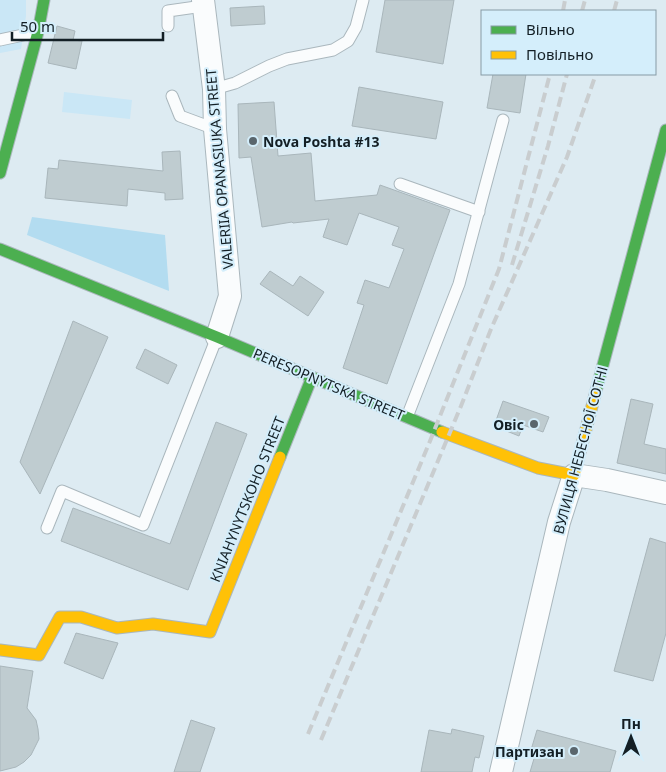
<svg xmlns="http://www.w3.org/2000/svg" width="666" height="772" viewBox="0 0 666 772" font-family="'Noto Sans',sans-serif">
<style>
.built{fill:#cae7f6}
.green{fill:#b3dcf0}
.building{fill:#bfccd0;stroke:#a9b6bb}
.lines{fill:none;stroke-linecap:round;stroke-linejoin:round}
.lane-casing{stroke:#aab7bd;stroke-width:13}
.street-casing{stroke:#aab7bd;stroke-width:24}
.fast-casing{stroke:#aab7bd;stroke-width:13}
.slow-casing{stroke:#aab7bd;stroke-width:13}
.lane{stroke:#fafcfd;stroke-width:11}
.street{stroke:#fafcfd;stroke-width:22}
.fast{stroke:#4caf50;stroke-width:11}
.slow{stroke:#ffc107;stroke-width:11}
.rail{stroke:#c9cdcf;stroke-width:4;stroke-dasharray:10 5;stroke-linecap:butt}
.poi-dot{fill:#5a666d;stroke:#d4eefb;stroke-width:2}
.labels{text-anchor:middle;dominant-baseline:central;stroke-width:4;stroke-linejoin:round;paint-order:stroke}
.poi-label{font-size:14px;font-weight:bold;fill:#131f25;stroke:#d4eefb;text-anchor:end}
.street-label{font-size:14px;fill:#131f25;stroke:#d4eefb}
</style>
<rect width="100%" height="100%" fill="#ddebf2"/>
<!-- built -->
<g class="built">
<path d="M0,0H26V16L21,49L0,53Z"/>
<path d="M64,92L132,100L130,119L62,112Z"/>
</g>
<!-- green -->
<path class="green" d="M32,217L165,235L169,291L27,235Z"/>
<!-- building -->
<g class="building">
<path d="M385,0H454L443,64L376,52Z"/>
<path d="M264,6L265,24L231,26L230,8Z"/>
<path d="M57,26L75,31L73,40L82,41L76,69L48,63Z"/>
<path d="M493,74H526L520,113L487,108Z"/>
<path d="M359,87L443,102L436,139L352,126Z"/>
<path d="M274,102L278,156L311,153L315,201L377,195L380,185L450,210L387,384L343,368L364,305L357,303L365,280L389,288L404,249L392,245L399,227L359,213L347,245L323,237L329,219L293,223L292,222L262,227L251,157L239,158L238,104Z"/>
<path d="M180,151L183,199L165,200V193L128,189L127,206L45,198L48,168L58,169L59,160L163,171L162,152Z"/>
<path d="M270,271L293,286L300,276L324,292L308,316L260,284Z"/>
<path d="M73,321L108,337L40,494L20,462Z"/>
<path d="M145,349L177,365L168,384L136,368Z"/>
<path d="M631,399L653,404L644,444L666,449V474L617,463Z"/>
<path d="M503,401L549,417L543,432L523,425L519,436L494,426Z"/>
<path d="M216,422L247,434L188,590L61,541L73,508L170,544Z"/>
<path d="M650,538L666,543V633L653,681L614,671Z"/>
<path d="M76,633L118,643L103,679L64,663Z"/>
<path d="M0,666L33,671L27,708L36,720L38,729L39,739L31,755L24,762L16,767L0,771Z"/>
<path d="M191,720L215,728L200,772H174Z"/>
<path d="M452,729L484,736L479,758L475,757L472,772H421L429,730L451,734Z"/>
<path d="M537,730L616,751L610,772H530L536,752L531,750Z"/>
</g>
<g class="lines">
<!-- lane casing -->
<g class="lane-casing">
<g id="lane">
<path d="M168,26V11L203,6"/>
<path d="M0,40L37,32"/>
<path d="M214,89L235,83L269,66L287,59L333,50L348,41L356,27L363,0"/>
<path d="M172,96L180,116L215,129"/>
<path d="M400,184L479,212"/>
<path d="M407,417L459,284L503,120"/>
<path d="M47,528L62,491L143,525L217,337"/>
</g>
</g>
<!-- street casing -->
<g class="street-casing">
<g id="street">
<path d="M203,0L214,89L215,129L230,296L217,337"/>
<path d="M501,772L559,522L574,475L607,480L666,493"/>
</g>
</g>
<!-- fast casing -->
<g class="fast-casing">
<g id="fast">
<path d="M0,173L38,32L44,0"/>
<path d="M0,249L217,337L442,432"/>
<path d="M596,391L666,130"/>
<path d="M280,457L312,377"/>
</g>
</g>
<!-- slow casing -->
<g class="slow-casing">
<g id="slow">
<path d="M442,432L538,468L574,475L596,391"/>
<path d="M0,650L39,655L60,617H81L117,628L153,624L210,632L280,457"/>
</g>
</g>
<!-- lane -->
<use href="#lane" class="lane"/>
<!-- street -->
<use href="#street" class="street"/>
<!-- fast -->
<use href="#fast" class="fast"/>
<!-- slow -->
<use href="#slow" class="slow"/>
<!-- rail -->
<g class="rail">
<path d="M563,11L565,0"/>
<path d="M582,11L585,0"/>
<path d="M614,11L617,0"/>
<path d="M512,265L548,146L567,74"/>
<path d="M308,734L428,446L499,269L550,74"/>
<path d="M321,740L461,406L491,329L567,157L596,74"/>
</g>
</g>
<!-- markers -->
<g class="poi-dot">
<circle cx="253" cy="141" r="5"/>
<circle cx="534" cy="424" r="5"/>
<circle cx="574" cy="751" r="5"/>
</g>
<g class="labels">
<!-- poi labels -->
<g class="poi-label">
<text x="263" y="141" text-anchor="start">Nova Poshta #13</text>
<text x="524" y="424">Овіс</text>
<text x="564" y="751">Партизан</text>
</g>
<!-- street labels -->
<g class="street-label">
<text transform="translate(219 169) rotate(-95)">VALERIIA OPANASIUKA STREET</text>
<text transform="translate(329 384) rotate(23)">PERESOPNYTSKA STREET</text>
<text transform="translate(580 450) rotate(-75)">ВУЛИЦЯ НЕБЕСНОЇ СОТНІ</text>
<text transform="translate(247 499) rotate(-68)">KNIAHYNYTSKOHO STREET</text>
</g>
</g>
<!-- legend -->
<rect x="481" y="10" width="175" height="65" fill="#d4eefb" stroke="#879ba5"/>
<rect x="491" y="26" width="25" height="8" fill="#4caf50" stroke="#879ba5"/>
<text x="526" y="35" font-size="15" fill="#131f25">Вільно</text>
<rect x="491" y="51" width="25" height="8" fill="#ffc107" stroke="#879ba5"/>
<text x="526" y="60" font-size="15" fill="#131f25">Повільно</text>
<!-- north arrow -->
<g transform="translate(631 737)" stroke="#d4eefb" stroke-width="4" paint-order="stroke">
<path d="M0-4L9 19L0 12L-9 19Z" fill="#131f25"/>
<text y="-8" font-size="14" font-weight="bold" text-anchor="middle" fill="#131f25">Пн</text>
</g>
<!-- scale -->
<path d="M12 32v8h151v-8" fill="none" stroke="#131f25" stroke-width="2.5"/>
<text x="20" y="32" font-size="15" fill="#131f25" stroke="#d4eefb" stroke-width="4" paint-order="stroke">50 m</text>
</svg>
